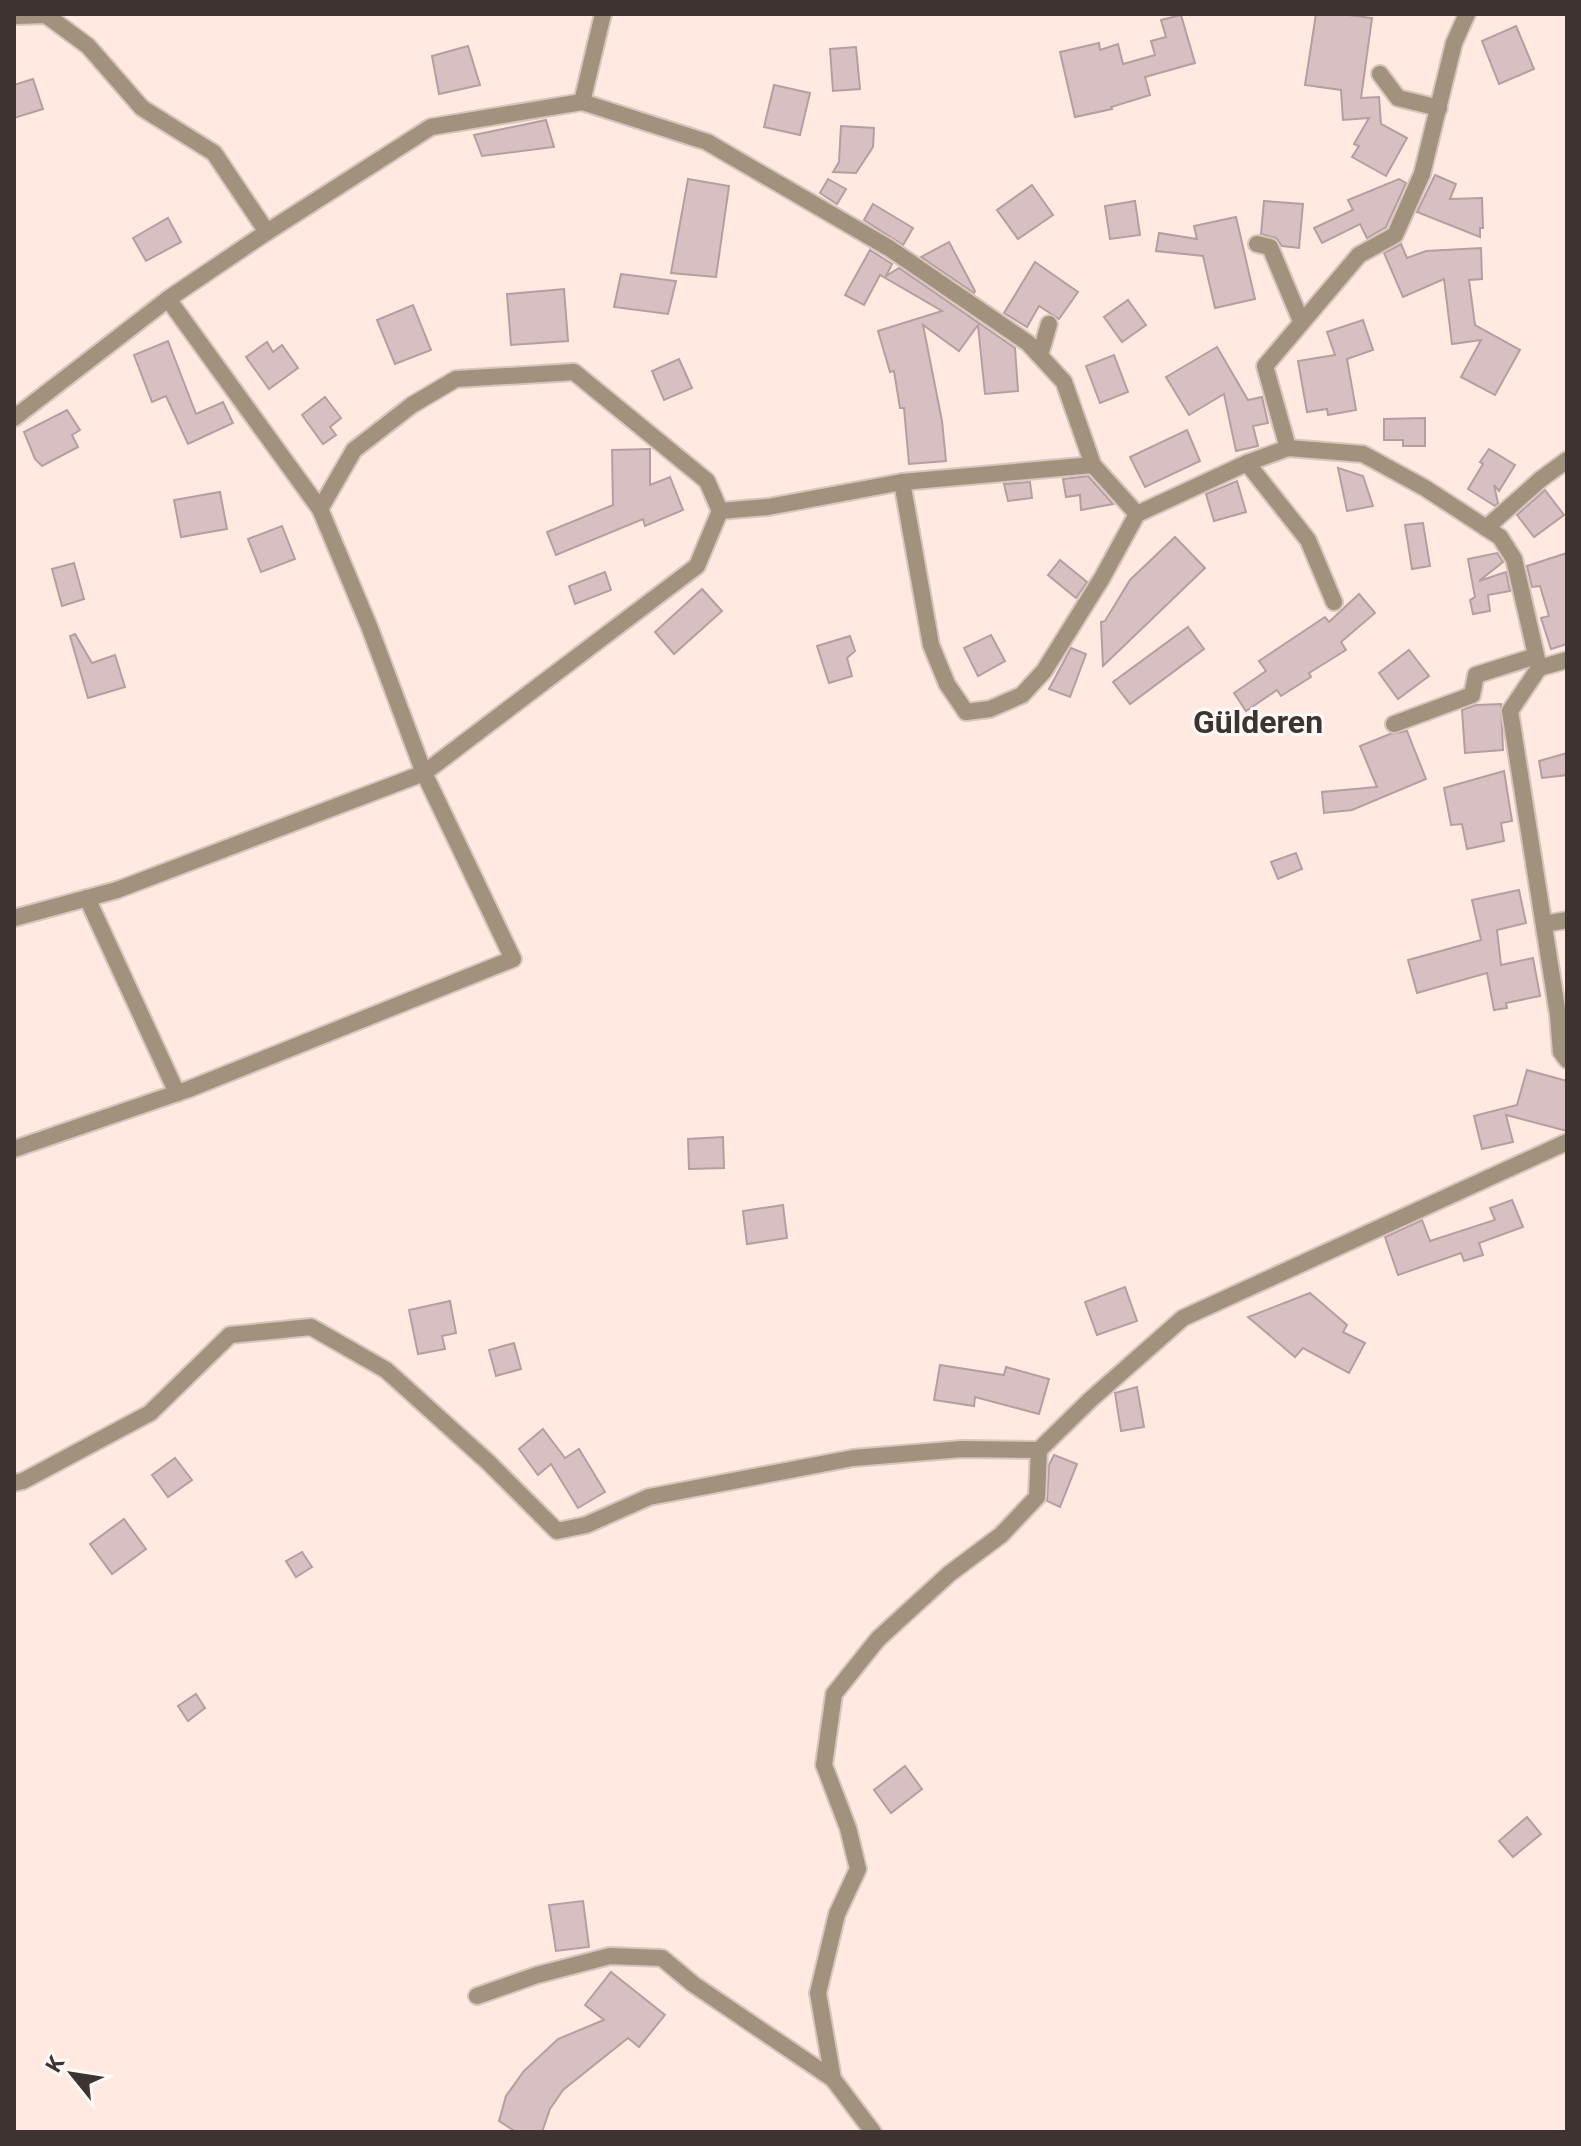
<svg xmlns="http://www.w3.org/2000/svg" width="1581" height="2146" viewBox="0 0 1581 2146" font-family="Roboto,sans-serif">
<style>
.building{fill:#d8c0c2;stroke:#b59ea0;stroke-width:2}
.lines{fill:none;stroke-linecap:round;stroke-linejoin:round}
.street-casing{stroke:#d8c5bd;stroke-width:20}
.street{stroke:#a1927d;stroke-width:16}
.labels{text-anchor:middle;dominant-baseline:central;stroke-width:6;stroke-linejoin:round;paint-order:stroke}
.quarter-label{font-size:32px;font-weight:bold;fill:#3d3431;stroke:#fffaf8}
</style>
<rect width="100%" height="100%" fill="#ffe9e0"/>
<!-- building -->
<g class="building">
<path d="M1316,14H1341L1372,18L1361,98L1379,97L1381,124L1407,138L1386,176L1352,157L1359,146L1354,144L1369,118L1343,120L1341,90L1305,85Z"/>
<path d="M1181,15L1195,63L1145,77L1150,95L1111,107L1112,109L1075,117L1060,52L1099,43L1100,50L1118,44L1123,64L1155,55L1151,41L1166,37L1161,20Z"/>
<path d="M1516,26L1534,69L1499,84L1482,41Z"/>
<path d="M468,46L480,85L439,94L432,56Z"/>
<path d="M856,47L860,89L833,91L830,49Z"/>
<path d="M33,79L43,109L14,118V85Z"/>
<path d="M774,85L810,93L800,135L764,127Z"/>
<path d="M546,120L554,147L482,156L474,135Z"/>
<path d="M841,126L874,128L873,147L856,173L833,172L839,162Z"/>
<path d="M1435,175L1456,184L1450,199L1482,198L1483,228H1480V237L1417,212Z"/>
<path d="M688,179L729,186L716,277L671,273Z"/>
<path d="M828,179L846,189L837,204L820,193Z"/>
<path d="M1399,179L1406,183L1386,227L1367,238L1360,224L1322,243L1314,228L1353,210L1348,200Z"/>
<path d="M1032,185L1053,215L1018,239L997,210Z"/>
<path d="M1135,201L1140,235L1110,239L1105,206Z"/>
<path d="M1264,201L1303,204L1299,248L1282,246L1276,238L1261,234Z"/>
<path d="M873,204L913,228L903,245L864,220Z"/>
<path d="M1236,217L1255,299L1215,308L1203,256L1156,251L1159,233L1197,239L1194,226Z"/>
<path d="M168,218L181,242L146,261L133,238Z"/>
<path d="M949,242L975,291L974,293L921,257Z"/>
<path d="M1401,244L1407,258L1426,251L1481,248L1482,279L1469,280L1475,325L1520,350L1495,395L1461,377L1481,340L1452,344L1444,279L1403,297L1384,253Z"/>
<path d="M870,250L892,264L886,276L899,268L1015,348L1018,391L985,394L978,325L959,351L923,325L942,421L946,461L909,464L904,408H900L894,371L890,372L878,331L942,311L880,275L864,305L845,295Z"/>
<path d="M1035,262L1078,292L1059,319L1039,306L1027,327L1004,313Z"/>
<path d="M621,274L676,281L668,314L614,307Z"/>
<path d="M564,289L568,341L511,345L507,294Z"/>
<path d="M1128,300L1146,325L1122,342L1104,317Z"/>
<path d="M413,305L431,350L395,364L377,320Z"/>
<path d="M1363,320L1373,350L1347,359L1356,410L1328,415L1327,409L1307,412L1298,361L1335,355L1327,332Z"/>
<path d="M168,341L196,414L223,402L233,423L188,444L166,396L152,402L134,355Z"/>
<path d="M267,342L273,352L282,345L298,368L269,389L246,357Z"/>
<path d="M1217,347L1248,400L1262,397L1268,423L1253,426L1258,446L1236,451L1224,394L1189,415L1166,377Z"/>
<path d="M1114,355L1128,392L1100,403L1086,366Z"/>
<path d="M679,359L692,388L664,400L652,371Z"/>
<path d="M325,397L341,418L330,427L336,435L323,444L302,415Z"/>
<path d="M67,410L80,430L72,435L78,447L42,466L35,459L24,432Z"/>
<path d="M1425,418V446H1403V440H1384V419Z"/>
<path d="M1187,430L1200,461L1145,487L1130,457Z"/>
<path d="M650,449V485L670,477L683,510L645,526L643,519L556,555L547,532L613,505L612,450Z"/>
<path d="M1489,449L1515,465L1499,491L1494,485L1498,503L1495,506L1468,489L1483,464L1480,462Z"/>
<path d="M1338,468L1363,476L1373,506L1347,511Z"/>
<path d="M1088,476L1113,504L1081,510L1080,495L1066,497L1063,479Z"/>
<path d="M1237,481L1246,512L1214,521L1206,494Z"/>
<path d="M1030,482L1032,498L1008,501L1004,484Z"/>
<path d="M1545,490L1564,515L1534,537L1517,515Z"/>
<path d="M220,492L227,529L181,537L174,500Z"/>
<path d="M1423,523L1430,566L1412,569L1405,525Z"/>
<path d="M282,526L295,559L261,572L248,539Z"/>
<path d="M1175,537L1205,568L1103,666L1101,622L1105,621L1130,580Z"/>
<path d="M1497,553L1503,562L1479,581L1506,572L1510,591L1488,595L1490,611L1473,614L1470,600L1475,597L1468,559Z"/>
<path d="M1567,553V644L1551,649L1541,618L1549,616L1540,586L1532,587L1527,566Z"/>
<path d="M1060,560L1087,582L1076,598L1048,575Z"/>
<path d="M74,563L84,599L62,606L52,569Z"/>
<path d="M605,572L611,590L575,604L569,586Z"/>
<path d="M702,589L722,611L674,654L655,632Z"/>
<path d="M1359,594L1375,613L1341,642L1346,650L1309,673L1311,677L1281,696L1277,690L1246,711L1234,693L1266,671L1259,661L1325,617L1329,622Z"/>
<path d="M1188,627L1204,649L1130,704L1113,682Z"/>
<path d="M75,634L92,663L115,655L125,687L88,698L70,636Z"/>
<path d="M991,635L1005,661L978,676L964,648Z"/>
<path d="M850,636L855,651L847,658L852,676L829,683L817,646Z"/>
<path d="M1071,648L1086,654L1070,697L1049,689Z"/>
<path d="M1409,650L1429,676L1398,699L1379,673Z"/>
<path d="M1501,704L1503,750L1465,753L1462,710L1476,705Z"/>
<path d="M1407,731L1426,779L1352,810L1324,813L1322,792L1377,787L1360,746L1390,734Z"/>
<path d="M1567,753V775L1542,778L1539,761Z"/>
<path d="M1504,771L1512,821L1501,823L1504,841L1467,849L1462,824L1451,825L1444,788Z"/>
<path d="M1296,853L1302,869L1278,879L1271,862Z"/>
<path d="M1519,890L1526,923L1497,930L1501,965L1533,958L1540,996L1506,1003L1507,1008L1494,1010L1487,973L1417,993L1408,960L1481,940L1472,900Z"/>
<path d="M1527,1070L1567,1081V1131L1506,1115L1513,1142L1482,1149L1474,1116L1517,1105Z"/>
<path d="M723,1137L724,1168L689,1169L688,1139Z"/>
<path d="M1512,1200L1523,1227L1479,1243L1483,1255L1464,1261L1461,1253L1398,1275L1385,1237L1422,1220L1430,1241L1495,1220L1490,1208Z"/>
<path d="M783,1205L787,1238L747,1244L743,1211Z"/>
<path d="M1125,1287L1137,1321L1097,1335L1085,1302Z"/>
<path d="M1310,1293L1347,1325L1343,1332L1365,1343L1349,1373L1303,1348L1295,1357L1248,1317Z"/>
<path d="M450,1301L456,1333L442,1336L445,1349L418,1354L409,1310Z"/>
<path d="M514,1343L521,1369L496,1376L489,1350Z"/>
<path d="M940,1365L1004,1375L1006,1367L1049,1379L1039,1414L975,1397L974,1406L934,1400Z"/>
<path d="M1137,1387L1144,1427L1121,1431L1115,1393Z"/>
<path d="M543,1429L565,1458L579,1449L605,1492L578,1508L551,1464L538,1475L519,1449Z"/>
<path d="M1054,1455L1077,1464L1060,1507L1047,1501L1049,1465Z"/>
<path d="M175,1458L192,1480L168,1497L152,1475Z"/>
<path d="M124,1519L146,1549L112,1574L90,1544Z"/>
<path d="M302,1552L312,1567L296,1577L286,1561Z"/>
<path d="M196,1694L205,1708L188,1721L178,1706Z"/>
<path d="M905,1766L922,1789L891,1813L874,1790Z"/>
<path d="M1527,1817L1541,1834L1513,1857L1499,1841Z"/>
<path d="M583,1901L589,1947L556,1951L549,1905Z"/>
<path d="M611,1972L665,2015L639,2047L628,2038L563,2090L550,2109L542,2132H516L499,2121L506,2096L524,2071L558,2039L604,2020L585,2005Z"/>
</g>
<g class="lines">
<!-- street casing -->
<g class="street-casing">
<g id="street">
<path d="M1467,14L1454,43L1422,174L1395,235L1359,255L1265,366L1288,448L1363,454L1425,488L1500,537L1514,559L1539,668L1510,711L1558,1015L1561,1052L1567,1060"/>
<path d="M14,16L46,15L88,46L142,108L214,153L267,232"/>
<path d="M1380,74L1398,98L1439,108"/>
<path d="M582,102L603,14"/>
<path d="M1257,244L1270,247L1301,321"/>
<path d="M168,299L320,509L354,450L412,405L456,379L574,372L707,481L720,511L768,507L902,482L1093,465"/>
<path d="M1040,355L1049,324"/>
<path d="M14,418L168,299L267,232L431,127L582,102L707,142L889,248L1028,343L1064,382L1093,465L1137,514"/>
<path d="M1247,463L1308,540L1334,602"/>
<path d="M902,482L931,645L947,684L966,712L990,709L1022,695L1044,671L1102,578L1137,514L1247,463L1288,448"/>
<path d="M1486,528L1541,479L1567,460"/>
<path d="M1539,668L1567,660"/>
<path d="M1394,724L1472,695L1476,675L1536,656"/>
<path d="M87,898L177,1093"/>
<path d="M14,918L117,890L424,773L697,566L720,511"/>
<path d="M1544,924L1567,920"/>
<path d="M14,1149L189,1089L513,959L424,773L369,626L320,509"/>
<path d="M14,1483L23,1481L150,1413L230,1335L311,1327L386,1370L489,1463L557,1531L586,1525L649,1497L853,1458L962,1449L1039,1450L1090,1400L1183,1318L1567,1142"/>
<path d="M477,1996L537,1975L610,1956L662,1958L693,1984L833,2079"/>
<path d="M873,2132L833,2079L818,1993L837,1914L858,1869L848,1828L824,1765L834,1694L878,1639L949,1574L1001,1535L1037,1497L1039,1450"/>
</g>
</g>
<!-- street -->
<use href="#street" class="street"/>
</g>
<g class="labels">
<!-- quarter labels -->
<g class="quarter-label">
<text x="1258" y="722">Gülderen</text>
</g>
</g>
<!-- border -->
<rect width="1581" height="2146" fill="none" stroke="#3d3431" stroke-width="32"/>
<!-- north arrow -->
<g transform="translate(72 2074) rotate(300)" stroke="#fffaf8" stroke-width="6" paint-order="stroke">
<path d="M0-6L14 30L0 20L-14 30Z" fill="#3d3431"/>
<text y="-12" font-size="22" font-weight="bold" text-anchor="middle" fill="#3d3431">K</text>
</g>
</svg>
